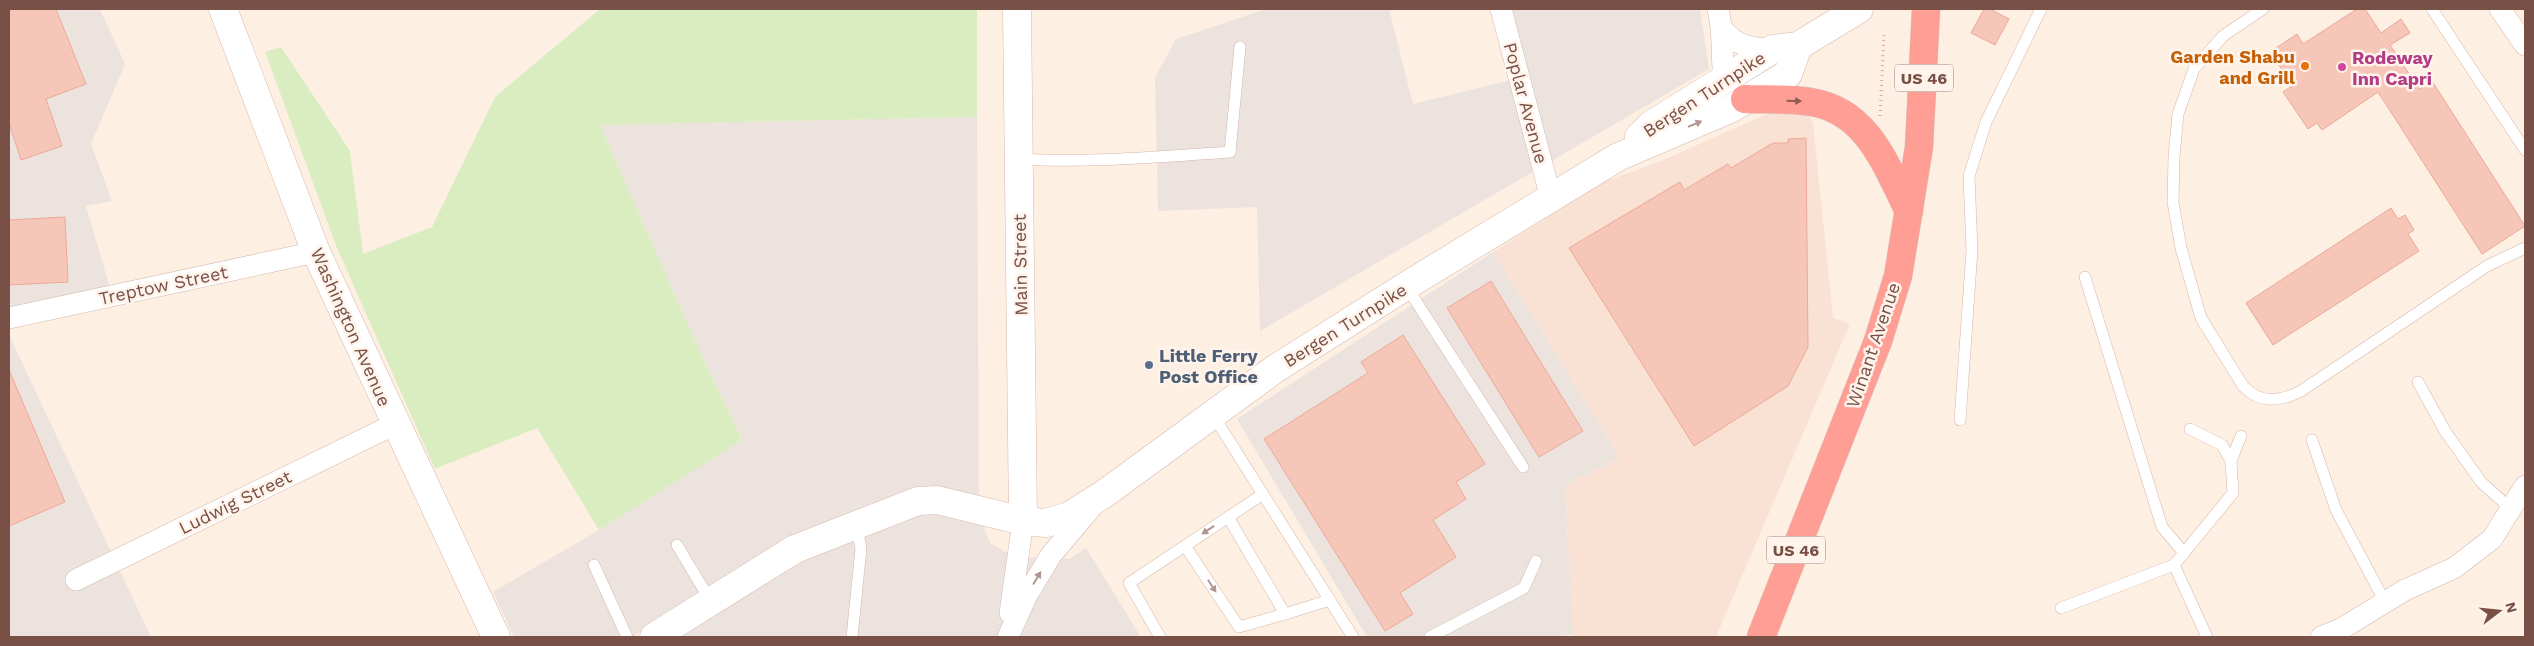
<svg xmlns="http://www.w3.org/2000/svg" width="2534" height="646" viewBox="0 0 2534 646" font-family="'Work Sans',sans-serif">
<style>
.residential{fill:#f9e2d4}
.industrial{fill:#ede3de}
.green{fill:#daedc0}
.building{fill:#f6c6b8;stroke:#eba997}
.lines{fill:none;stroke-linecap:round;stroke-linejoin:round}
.lane-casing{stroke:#d3b6ab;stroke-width:12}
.street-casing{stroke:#d3b6ab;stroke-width:22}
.secondary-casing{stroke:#d9b7aa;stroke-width:29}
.highway-casing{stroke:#d9cecb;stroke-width:29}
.path{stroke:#dca99b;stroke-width:3;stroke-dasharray:1 4;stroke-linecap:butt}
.lane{stroke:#fff;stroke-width:11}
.street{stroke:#fff;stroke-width:21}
.secondary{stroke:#fff;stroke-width:28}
.highway{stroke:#fe9e94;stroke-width:28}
.oneway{fill:#8d5c52}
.oneway2{fill:#af9690}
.food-dot{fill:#e8710a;stroke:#fff4eb;stroke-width:2}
.hotel-dot{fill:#d1479c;stroke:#fff4eb;stroke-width:2}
.service-dot{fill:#5c6f8a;stroke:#fff4eb;stroke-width:2}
.labels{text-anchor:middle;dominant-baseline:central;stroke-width:5;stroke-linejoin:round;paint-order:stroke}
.shield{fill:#fff4eb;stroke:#a18178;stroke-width:1}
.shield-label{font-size:16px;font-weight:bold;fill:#795046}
.food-label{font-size:18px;font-weight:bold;fill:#c56008;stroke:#fff4eb;text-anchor:end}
.hotel-label{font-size:18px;font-weight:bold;fill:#b23c85;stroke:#fff4eb;text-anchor:start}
.street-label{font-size:18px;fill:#795046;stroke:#fff4eb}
.service-label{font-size:18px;font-weight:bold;fill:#4e5e75;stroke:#fff4eb;text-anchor:start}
</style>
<rect width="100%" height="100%" fill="#feefe3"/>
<!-- residential -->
<path class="residential" d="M1790,109H1805L1813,123L1833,318L1850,324L1716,637H1573L1565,485L1620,458L1493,252L1604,182L1661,161L1767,114Z"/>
<!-- industrial -->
<g class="industrial">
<path d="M9,9H100L125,64L91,144L112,201L86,206L114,302L9,326Z"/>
<path d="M1266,9H1389L1413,104L1515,79L1497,9H1700L1709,69L1260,331L1257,207L1158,211L1155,78L1176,39Z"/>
<path d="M977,117L979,515L990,543L1013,556L1069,559L1086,548L1141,637H651L646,629L632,637H514L493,592L599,530L742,439L696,343L600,125Z"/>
<path d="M1493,252L1620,458L1565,485L1573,634L1559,637H1367L1237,419Z"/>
<path d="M9,335L151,637H9Z"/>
</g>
<!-- green -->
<path class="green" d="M600,9H977V117L600,125L696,343L742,440L599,530L537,428L435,469L337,248L265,52L281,47L350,151L363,254L432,227L495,97Z"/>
<!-- building -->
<g class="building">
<path d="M9,9H56L86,84L46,99L62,146L21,160L9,123Z"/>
<path d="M1984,9H1990L2009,19L1995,45L1971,33Z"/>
<path d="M2357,9H2365L2381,33L2401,19L2410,33L2390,45L2419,89L2432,81L2525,226L2482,254L2378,92L2322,130L2317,123L2308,129L2283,92L2292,86L2277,62L2280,60L2273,50L2297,34L2303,44Z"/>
<path d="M1806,138L1808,347L1788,386L1694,446L1569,248L1680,182L1684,190L1728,164L1731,168L1773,143H1788V139Z"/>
<path d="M2391,208L2398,219L2405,215L2414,230L2408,234L2419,251L2273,345L2246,303Z"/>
<path d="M65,217L68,282L9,285V220Z"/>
<path d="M1491,281L1583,431L1539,457L1447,308Z"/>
<path d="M1403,335L1485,464L1456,482L1466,499L1433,520L1456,557L1400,593L1413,614L1385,631L1264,439L1368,373L1361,362Z"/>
<path d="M9,370L65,502L9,526Z"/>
</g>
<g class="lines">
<!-- lane casing -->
<g class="lane-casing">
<g id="lane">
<path d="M2263,9L2223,36L2194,69L2178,114L2174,157L2173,202L2181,248L2201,318L2243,386C2260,404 2280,402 2301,391L2487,266L2525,248"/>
<path d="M2432,9L2525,150"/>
<path d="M1019,159C1089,163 1160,157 1230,152L1240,47"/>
<path d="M2085,277L2162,527L2184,553"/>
<path d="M1406,286L1523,467"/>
<path d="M2418,382L2445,431L2481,482L2511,509"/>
<path d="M1213,415L1353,637"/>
<path d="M1960,420L1972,250L1969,176L1986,122L2041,9"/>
<path d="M2190,429L2222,445L2231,461"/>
<path d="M2312,440L2336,510L2385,602"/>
<path d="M677,545L710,600"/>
<path d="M1185,546L1239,627L1285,614L1228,517"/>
<path d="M594,565L627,637"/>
<path d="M2174,565L2207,637"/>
<path d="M2061,608L2174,565L2233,493L2231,461L2241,436"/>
<path d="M1285,614L1330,600"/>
<path d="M852,637L861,548L856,525"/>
<path d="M1160,637L1129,583L1263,494"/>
<path d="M1430,637L1524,588L1536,561"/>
</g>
</g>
<!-- street casing -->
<g class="street-casing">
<g id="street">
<path d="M1501,9L1551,198"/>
<path d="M1718,9C1724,33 1721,56 1724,80"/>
<path d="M2500,9L2525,45"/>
<path d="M1723,29C1735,46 1753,49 1773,49"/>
<path d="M9,318L316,252"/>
<path d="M76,580L395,424"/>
<path d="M1010,613L1023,521"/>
<path d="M1008,637L1027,595L1051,555L1091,508"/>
<path d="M2321,637L2341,629L2405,590L2454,568L2492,539L2525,486"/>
</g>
</g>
<!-- secondary casing -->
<g class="secondary-casing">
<g id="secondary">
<path d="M223,9L316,252L496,637"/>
<path d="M1017,9L1023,521"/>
<path d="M1639,137L1651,125L1773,49L1798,46L1859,9"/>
<path d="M654,637L795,549L918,501L937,500L1023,521L1046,523L1069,516L1104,494L1275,369L1406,286L1618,157L1730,109L1788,74L1798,46"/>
</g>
</g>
<!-- highway casing -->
<g class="highway-casing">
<g id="highway">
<path d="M1745,99C1767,100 1790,98 1811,102C1868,111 1886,166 1909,211"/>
<path d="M1761,637L1878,341L1898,276L1919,147L1926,9"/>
</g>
</g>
<!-- path -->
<path class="path" d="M1880,116L1884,35"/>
<!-- lane -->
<use href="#lane" class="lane"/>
<!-- street -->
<use href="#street" class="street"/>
<!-- secondary -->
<use href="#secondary" class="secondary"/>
<!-- highway -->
<use href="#highway" class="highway"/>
</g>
<!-- one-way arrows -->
<defs><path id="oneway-solid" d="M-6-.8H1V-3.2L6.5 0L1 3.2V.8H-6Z" transform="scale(1.25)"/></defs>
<use class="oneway" href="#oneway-solid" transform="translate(1794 101) rotate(2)"/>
<g class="oneway2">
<use href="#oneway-solid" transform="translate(1695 124) rotate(-23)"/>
<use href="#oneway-solid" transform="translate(1208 530) rotate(146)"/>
<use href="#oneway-solid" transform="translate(1037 578) rotate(-59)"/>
<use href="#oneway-solid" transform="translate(1212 586) rotate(57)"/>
</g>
<!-- markers -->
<circle class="food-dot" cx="2305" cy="66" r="5"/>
<circle class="hotel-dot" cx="2342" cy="67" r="5"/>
<circle class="service-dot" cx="1149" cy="365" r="5"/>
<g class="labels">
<!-- shield labels -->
<g class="shield">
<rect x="1895" y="64.5" width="58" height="27" rx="4"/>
<rect x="1767" y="536.5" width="58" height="27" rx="4"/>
</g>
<g class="shield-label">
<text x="1924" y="78">US 46</text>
<text x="1796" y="550">US 46</text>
</g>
<!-- food labels -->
<g class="food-label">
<text x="2295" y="56">Garden Shabu<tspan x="2295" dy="21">and Grill</tspan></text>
</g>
<!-- hotel labels -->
<g class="hotel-label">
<text x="2352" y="57">Rodeway<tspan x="2352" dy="21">Inn Capri</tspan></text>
</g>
<!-- street labels -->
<g class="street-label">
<text transform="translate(1704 94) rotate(-33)">Bergen Turnpike</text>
<text transform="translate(1526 103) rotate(75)">Poplar Avenue</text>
<text transform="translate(1020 265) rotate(-91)">Main Street</text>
<text transform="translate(163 285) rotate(-12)">Treptow Street</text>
<text transform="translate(1345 325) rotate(-32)">Bergen Turnpike</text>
<text transform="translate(351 327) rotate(66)">Washington Avenue</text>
<text transform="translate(1873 345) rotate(-71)">Winant Avenue</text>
<text transform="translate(235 502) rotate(-26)">Ludwig Street</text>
</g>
<!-- service labels -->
<g class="service-label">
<text x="1159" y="355">Little Ferry<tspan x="1159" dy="21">Post Office</tspan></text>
</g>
</g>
<!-- border -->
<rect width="2534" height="646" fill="none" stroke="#795046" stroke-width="20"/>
<!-- north arrow -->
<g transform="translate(2499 611) rotate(74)" stroke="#fff4eb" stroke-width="4" paint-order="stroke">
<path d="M0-4L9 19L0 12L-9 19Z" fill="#795046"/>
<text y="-8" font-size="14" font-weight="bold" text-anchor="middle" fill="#795046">N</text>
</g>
</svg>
